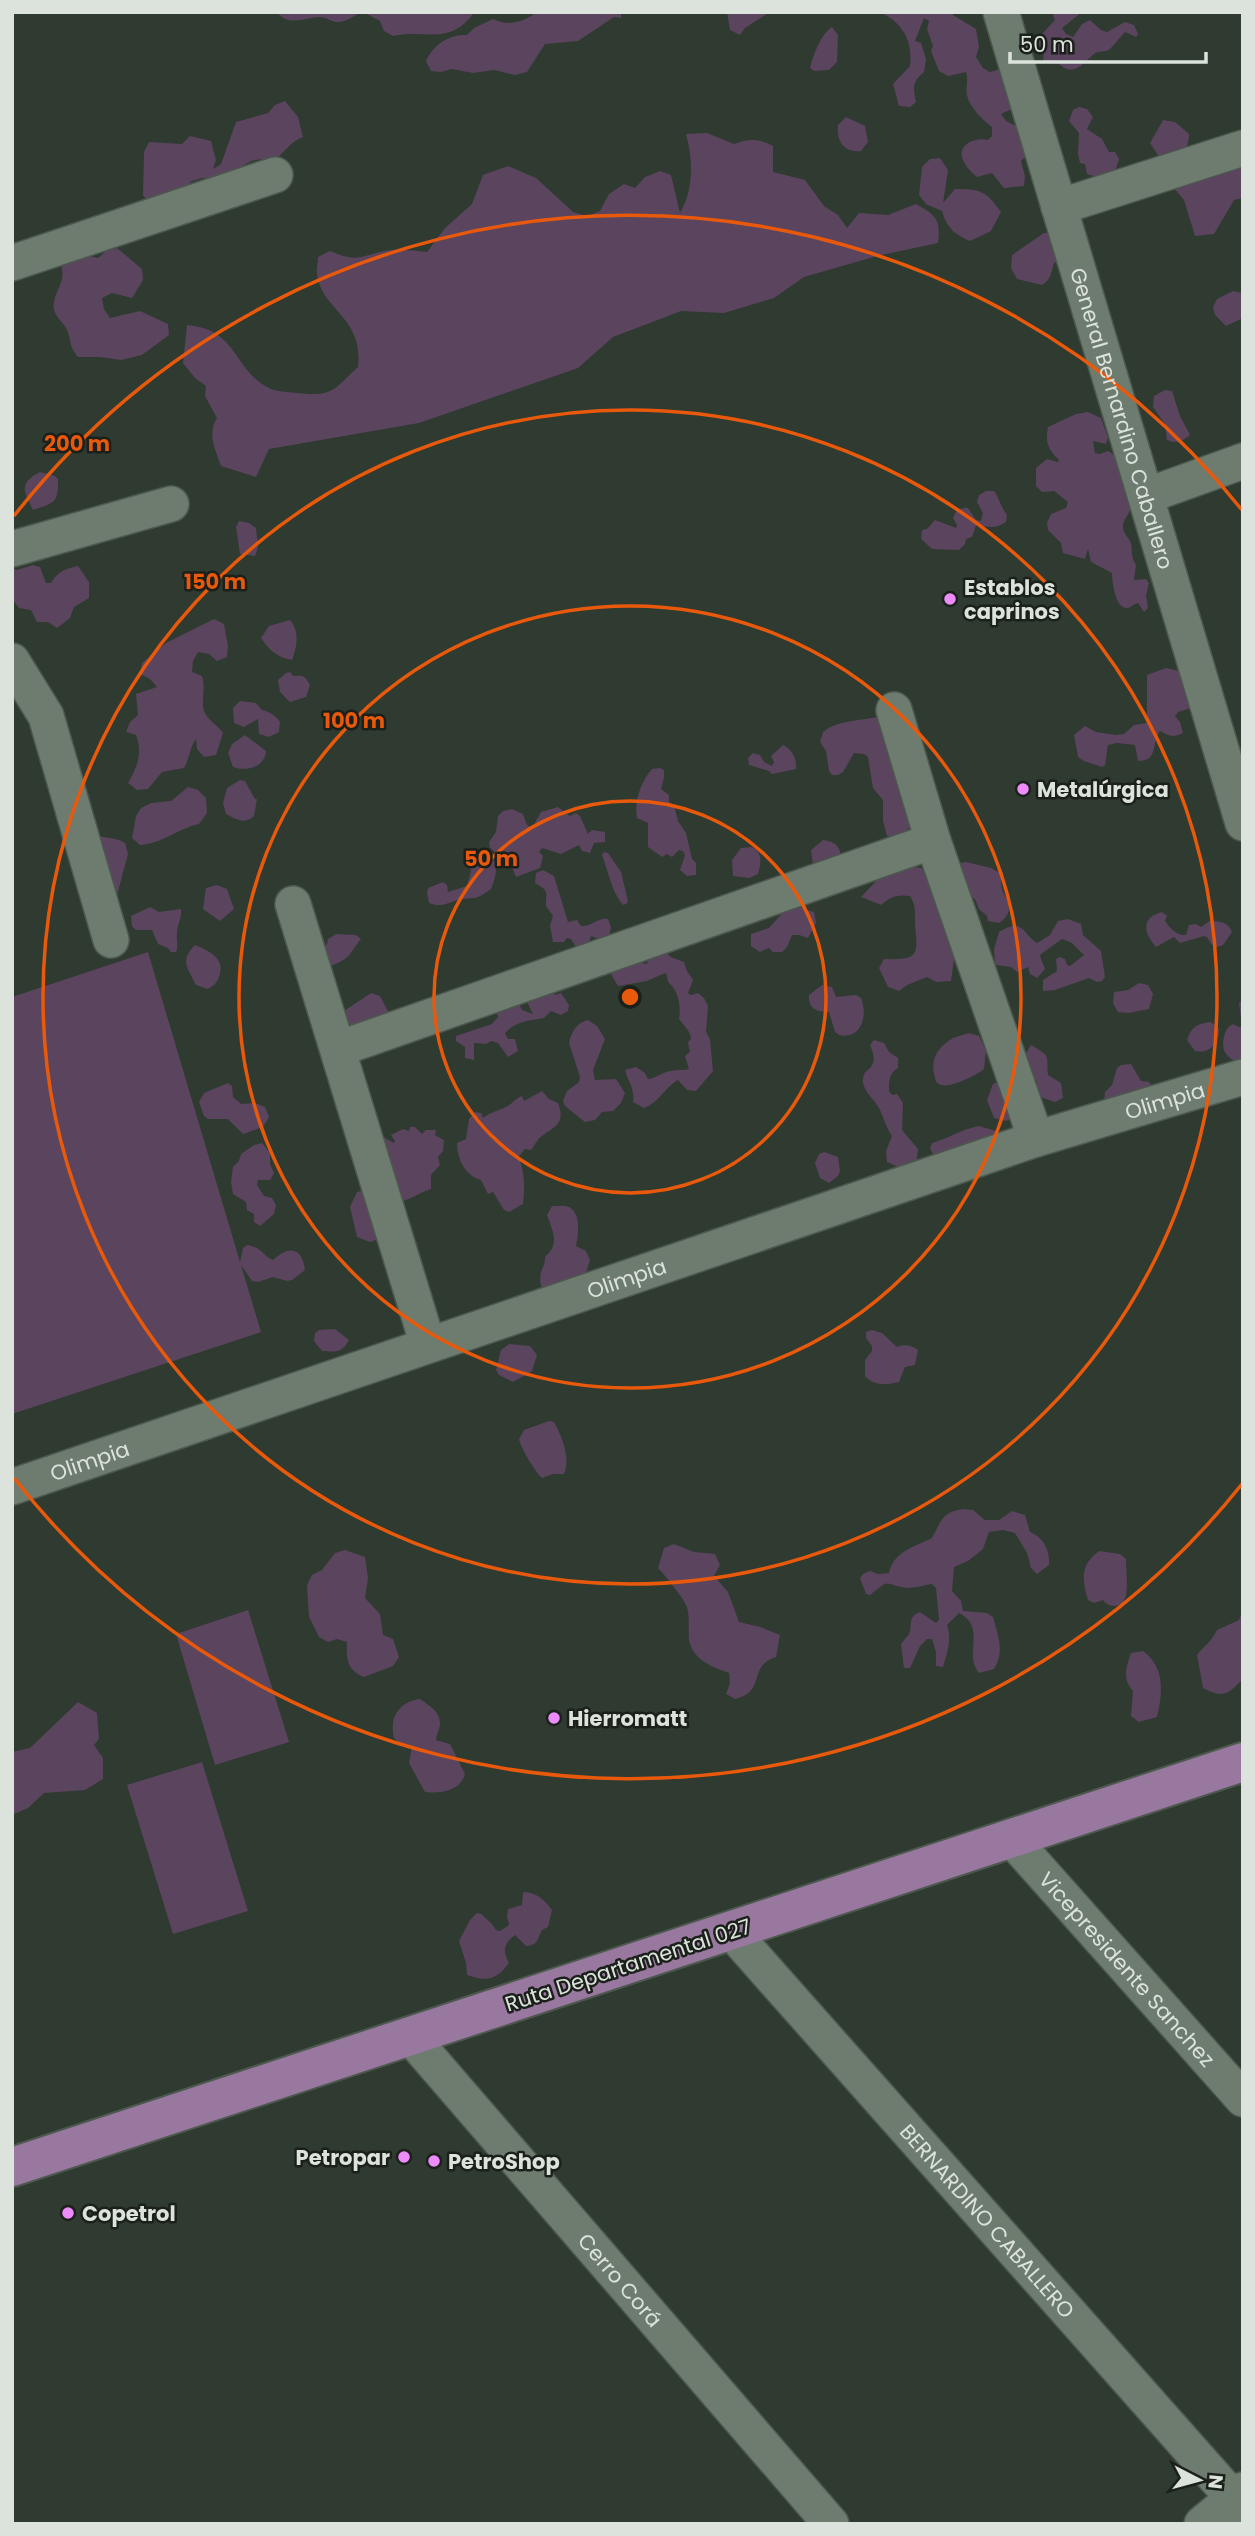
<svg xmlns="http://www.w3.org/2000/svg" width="1255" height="2536" viewBox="0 0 1255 2536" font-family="Poppins,sans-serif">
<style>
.green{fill:#5b445e}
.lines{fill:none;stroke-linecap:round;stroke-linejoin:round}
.minor-casing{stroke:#4d584f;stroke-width:38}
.major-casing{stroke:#4d584f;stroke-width:42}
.minor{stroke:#6e7c70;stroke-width:35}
.major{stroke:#99789f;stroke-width:38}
.ring{fill:none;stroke:#e8590c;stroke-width:3.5}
.poi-dot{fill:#ec8cfa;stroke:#1b201b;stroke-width:2.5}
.labels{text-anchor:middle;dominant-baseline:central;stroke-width:5;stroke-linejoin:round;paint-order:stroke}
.street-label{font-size:21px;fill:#dce3dc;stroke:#1b201b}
.poi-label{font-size:21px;font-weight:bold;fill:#dce3dc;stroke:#1b201b;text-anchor:start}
.centre{fill:#e8590c;stroke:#1b201b;stroke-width:3.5}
.ring-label{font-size:21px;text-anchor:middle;font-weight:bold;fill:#e8590c;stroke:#1b201b;stroke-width:5;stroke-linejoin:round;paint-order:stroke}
</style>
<rect width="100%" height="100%" fill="#2f3a30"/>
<!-- green -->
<g class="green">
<path d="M277,12H361C354,16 347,21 340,22C332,23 327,17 319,17C304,18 288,27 277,12Z"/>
<path d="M363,12H473V14C449,46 424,29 393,36L384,31L380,21Z"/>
<path d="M533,12H621V18L614,17L578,41L545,44L527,72L515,75L494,70L473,73L452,69L441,72L431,71L426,61C433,45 449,34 467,35L474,28L493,19C508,26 519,23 533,15Z"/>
<path d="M727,12H770L745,28L740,35L730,30Z"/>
<path d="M880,12H952L953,15L976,29L979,47L976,57L983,68L990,72L1000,69L1016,100L1010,110L1001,114L1006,121L1018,127L1027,155L1021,161L1025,176L1024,186L1004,188L992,173L977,177C971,172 964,165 962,157C959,143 977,137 988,140L992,136V127C983,120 969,107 967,95C965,87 969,81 966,72L948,76L939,71L931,51L933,46L927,29L929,21L924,18L915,41L921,43L926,59L924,72C912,82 913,88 916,102L910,107L899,106L893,84L910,66C913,41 903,23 880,12Z"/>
<path d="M1052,12H1082L1062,28L1066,34L1073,37L1082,24L1090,20L1101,30L1107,32L1125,22L1134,25L1138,34L1136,37L1125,32C1120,37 1115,44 1110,49C1105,53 1099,50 1094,54C1082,64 1074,78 1058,63L1052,64L1043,61L1044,51L1038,44L1041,35L1055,20Z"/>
<path d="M832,27L838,35L837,62L829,70L814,71L810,68C813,55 821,34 832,27Z"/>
<path d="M285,101L298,117L303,137C289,142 283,155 271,163L261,159L251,161L223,177L202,178L192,181L184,188L150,203L143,195L144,152L149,142L182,144L190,136L211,141L216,160L213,169L221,164L236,122L268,113L275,105Z"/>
<path d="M1079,107L1087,109L1093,117L1087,129L1102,139L1109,152H1115L1119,159L1116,169C1106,173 1098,179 1087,174L1085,164L1080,163L1078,154L1079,133L1069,121L1073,110Z"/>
<path d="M846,117L865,126L868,142L861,151C844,153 836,141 838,125Z"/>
<path d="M1163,120L1175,122L1189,134C1189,147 1183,156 1172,162L1158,155L1150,143Z"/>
<path d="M707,133L734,144C749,139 758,138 773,146V172L805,180L824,206L838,215L847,228L859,213L888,215L916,204C936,215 941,219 938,243L877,256L804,277L774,298L724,313L681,311L613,337L578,368L419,423L269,449L256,477L221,466C215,449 207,434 217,418L205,396L206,386L195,378L183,363L187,325C239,329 233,372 271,389C278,392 290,392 298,393C333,397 333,390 358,367C364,317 321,310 317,274C316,269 318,263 318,257L330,251C362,265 363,253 392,250C403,249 415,251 427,252L445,228L472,204L483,175L508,166L536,178L573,212L587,216L600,211L609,194L624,184L635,188L645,177L660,171L671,175L680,213C694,189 693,160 686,134Z"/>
<path d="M940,158L948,170L943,203L955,189C981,189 986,191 1001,212L991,231L970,241C954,234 947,228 942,211L926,204L919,195L922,167L930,159Z"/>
<path d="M1243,158V198L1234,200L1214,234L1195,236L1184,200L1173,187Z"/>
<path d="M1044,233H1049L1059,261L1054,263C1051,273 1051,280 1042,285L1017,279L1011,268L1012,255Z"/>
<path d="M117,248L142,269L143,280L132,298L112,293L102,298L104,309L110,318L140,311L168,324L169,335L142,355L121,360L100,357H78C70,348 71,343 68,332C64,321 51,316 54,302C57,286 66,282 61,264L77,253L98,258L106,251Z"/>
<path d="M1233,291L1243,293V318L1226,326L1215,315L1213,307L1217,299Z"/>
<path d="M1165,390L1172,391L1180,416L1190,435C1183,441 1176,444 1167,440L1165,424L1153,407L1154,396Z"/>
<path d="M1088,412L1101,418L1108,438L1106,444L1093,441L1095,453L1100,454L1108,451C1124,459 1130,483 1128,502C1135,513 1122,516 1123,528C1124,534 1129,538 1131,543C1133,553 1130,555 1136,565L1134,580L1146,579L1149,583L1146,595L1148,608L1144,612L1138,603C1134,604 1131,607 1128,608C1115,610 1112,581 1112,573L1091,562L1088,549L1085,559L1063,553L1061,543L1048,530L1047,523L1051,514L1066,508L1068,502L1054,491L1042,492L1036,486V468L1047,459L1058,462L1059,460C1048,449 1045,443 1048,427L1076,414Z"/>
<path d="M40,472L55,476L58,479C59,504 53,503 33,510C25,492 17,484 40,472Z"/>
<path d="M986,491H994C1000,499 1001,508 1007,515L1006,522C994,530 988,526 976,525L972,537L966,539L965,544L959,550L932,549L921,539L922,530L927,529L935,520L956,528L957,525L953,518C956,510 959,508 968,508L976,520L981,521L983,513L977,502L979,495Z"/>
<path d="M239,521L249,523L256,528L258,547L255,556L240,554L236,527Z"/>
<path d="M33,565L40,567L46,583H51C58,571 65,569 78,566L89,582V598L74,607L70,618L57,628L48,622H37L31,610L19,608L12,599V568L17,570Z"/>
<path d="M214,619L224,624L228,646L227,657L217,661L209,654L198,652L193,661L192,672L202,676C206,688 201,701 204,711C207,720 218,725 223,733L216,755L204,757L197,749L196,739C189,749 190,758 184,768L162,772L148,789L137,790L128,783C137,767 143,753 136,735L126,732L130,722L138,715L136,694L157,687L150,679L140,674L142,663L166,643Z"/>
<path d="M290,620C300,632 297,646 292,660C278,658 269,650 261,638L269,626Z"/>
<path d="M1166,668L1183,672L1191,708L1178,712L1175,716L1180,722L1183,733C1173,738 1169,736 1160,731C1151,743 1159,761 1138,761L1135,745L1117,743L1108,745L1105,765L1102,767L1084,761L1078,757L1074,735L1085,726L1096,732L1116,735L1124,734L1134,725L1147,723V675Z"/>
<path d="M290,672L293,676C303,674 306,677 310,685L306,697L290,702L280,692L278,680L286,673Z"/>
<path d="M240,701L256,703L262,710C269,711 276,716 280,722L279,732L269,737L259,734L258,719L244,727L234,723L233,708Z"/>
<path d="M877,717L882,720L914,823L903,834L892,838L887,836L883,821V800L873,788L868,757L864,754L854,753L843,772L838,775H832L829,771L826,751L820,742L823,732C837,720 860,721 877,717Z"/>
<path d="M245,735L266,751C265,767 246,772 233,767L228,753L232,744Z"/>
<path d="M783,745C792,749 797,759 796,769L772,774L769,771L749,765L748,758L753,753L760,755L764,762L772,766L774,762L771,756Z"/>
<path d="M660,768L664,770V778L661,789L669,795V802L674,805L678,821L686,833L692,859L696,863V875L687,876L680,870L685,855L683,851L679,850L672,857L667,854L662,857L648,847V823L637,818C634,800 641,782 652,769Z"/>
<path d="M240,780L245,781L255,799H257L254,816C244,825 236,819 226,814L223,803L227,788Z"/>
<path d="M188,787L198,790L206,798L207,813L199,824C177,829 161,844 140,845L132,838L136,816L141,808L151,803L171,801Z"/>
<path d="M558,807L570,816L576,813L580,816L588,834L592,830L605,832V842L594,843L590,853L582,851L579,845L561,854L542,848L539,852L543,856L540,868L516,877L505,851L495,852L490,848L489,842L496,832L498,816L503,811L512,809L523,814L527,825L532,828L541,812Z"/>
<path d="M97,835C107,839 116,837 125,843L128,854L116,899Z"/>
<path d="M823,840C835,842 838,844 841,855L813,865L811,850Z"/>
<path d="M752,847C763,853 761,863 758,874L749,878L733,876L732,860L741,848Z"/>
<path d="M481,850C500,858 498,872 491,889C473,902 476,896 458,900C447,903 442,908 429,903L427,893L428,888L443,882L447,885L448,892L467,886L471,871L467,856Z"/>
<path d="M604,852L608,853L621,872L628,901L626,904L623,905C611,891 609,873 602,855Z"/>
<path d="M966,862L991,868L1000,873C1002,879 1000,886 1003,892C1010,904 1013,914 999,923L988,921L987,916L979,909L975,899L966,895L955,864Z"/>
<path d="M901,865L921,868L929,876L945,916L947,938L952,948L954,959L951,981L936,982L927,977L907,985L899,991L888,987L879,968L884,959C919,960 918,956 915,924C915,912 916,906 910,896C897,894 890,897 881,905L861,897L882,875Z"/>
<path d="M543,870L554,876L568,922L577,920L581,926C591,927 598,917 608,919L611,927L609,936L599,939L591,936L588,944L581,947H576L571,939L567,938L564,942H553L550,926L553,916L546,906C546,891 550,892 535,883L536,873Z"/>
<path d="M217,885L227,889L234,909L220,921L203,909L206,888Z"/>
<path d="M800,904L804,909L814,912L816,923L808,938L799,935H792L787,947L782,952H773L769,948L760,952L751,946V934L769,928L786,909Z"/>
<path d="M150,907L159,912L181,909C182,919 177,924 177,934C176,941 179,945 176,952H171L168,948L158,944L152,930H136L132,926L131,916Z"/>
<path d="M1162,912L1167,916L1165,921C1170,928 1176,936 1186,935L1189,925L1196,924L1201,927L1211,920C1221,923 1228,921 1232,932L1223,945L1217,947L1211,944L1207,937L1204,936L1180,943L1174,937L1156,947C1144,933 1140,918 1162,912Z"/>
<path d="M1068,919L1081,924L1083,935L1101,951L1105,977L1102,981L1097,982L1089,978L1055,990L1043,991V980L1057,971L1056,959L1060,957L1065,959L1067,965L1070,966L1084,955L1072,943L1062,939L1041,954L1040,956L1045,969L1037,978L1030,974L1028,967L1017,972L1011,967L995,965L994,949L999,932C1024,917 1022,934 1037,943L1050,935L1058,921Z"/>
<path d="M336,934L356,935L361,939C348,955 351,959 330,966L316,956L327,944L328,939Z"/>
<path d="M195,945C210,951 226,959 219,977C216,984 214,986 207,989L196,985C188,968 179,961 195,945Z"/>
<path d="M664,950L671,957L684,962L687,971L693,980L688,993L691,995L698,993L704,998L708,1006L706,1032L710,1039L713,1071L696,1091L687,1090L678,1080C664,1088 660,1102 644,1108L633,1102C635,1088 628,1082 625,1070L636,1067L645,1073L648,1079C657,1078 662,1072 671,1071C677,1069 682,1071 689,1069L685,1056L690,1052L688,1042L691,1039C690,1030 684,1026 679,1019C681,1006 679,991 668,982L667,975L665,973L647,981L618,986L609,971L633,961L647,964L649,957Z"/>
<path d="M148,952L240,1262L243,1248L247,1245C264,1248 262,1256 273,1260C289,1245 302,1247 305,1270L292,1280L287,1281L273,1277L258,1282L252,1281L241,1265L261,1332L12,1414V997Z"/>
<path d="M1139,983L1148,985L1153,994L1149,1009L1128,1013L1118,1012L1113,1003L1114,992L1128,990Z"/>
<path d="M822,985L832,987L836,997L856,995L861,998C868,1015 862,1040 839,1035L835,1032L829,1012C817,1012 808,1009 809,995Z"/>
<path d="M548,987L555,995L561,993L569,1005L568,1011L561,1015L551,1011L544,1018C528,1021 516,1021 505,1033L508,1039H515L518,1051L508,1057L498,1043L491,1041L486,1044L474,1043V1060L465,1058V1047L456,1041V1036L492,1024L498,1017L496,1010L518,1001L522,1010L533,1014L526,1000Z"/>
<path d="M371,993L380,996L392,1019L353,1034L341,1021L344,1011Z"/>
<path d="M1243,999V1066C1229,1058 1220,1054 1224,1037C1226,1030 1226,1028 1233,1024L1239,1027L1242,1026L1239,1003Z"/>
<path d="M588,1020L597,1026L605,1039L593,1070L595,1080L616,1079L625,1093L621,1103L613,1111L602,1112L595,1120L585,1122L565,1106L563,1101L567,1091L579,1082L580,1077L569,1043C571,1033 577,1022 588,1020Z"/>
<path d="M1211,1022L1219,1029C1219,1043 1210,1054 1195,1051L1187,1040C1191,1027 1198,1023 1211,1022Z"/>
<path d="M969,1033L979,1036L986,1051L984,1069C976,1075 949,1090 939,1084C934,1081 936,1079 934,1074C931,1058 938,1047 953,1038C958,1036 964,1035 969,1033Z"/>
<path d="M874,1040L884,1043L889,1052L898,1058V1068C889,1073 889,1082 889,1091L892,1095L897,1094L903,1103L902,1130L918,1149L916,1165L901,1168L887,1162L886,1151L892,1136C886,1127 884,1119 880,1110C876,1100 858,1088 864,1075C865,1071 869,1070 871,1067C876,1060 873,1052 870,1045Z"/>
<path d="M1031,1045C1052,1057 1046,1055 1048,1075L1061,1083L1063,1098L1055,1102L1043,1098L1037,1092V1082L1022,1060Z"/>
<path d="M1131,1064L1141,1081L1149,1082L1154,1089L1104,1103L1105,1092L1112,1085L1117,1068L1121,1065Z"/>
<path d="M999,1082L1014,1117L1006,1121L994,1118L987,1100L993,1084Z"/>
<path d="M228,1083L232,1086L233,1097L241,1104L255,1103L265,1107L269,1117L263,1127L243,1134L228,1119H208L204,1116L199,1102L204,1093Z"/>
<path d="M542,1091L549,1099L558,1103C566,1124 555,1126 542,1136C537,1139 535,1145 531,1150L525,1149L518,1157C525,1170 525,1189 523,1204L509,1212L504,1210L493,1192L488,1194L481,1180C465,1176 457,1159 457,1143L466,1139L469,1119L475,1112L481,1113L483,1118C491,1112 497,1111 506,1107C512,1104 515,1099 522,1096L524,1101Z"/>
<path d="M979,1126L996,1131L1001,1136L936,1160L930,1148L932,1143C949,1138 962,1129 979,1126Z"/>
<path d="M410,1127H415L422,1134L426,1130H436L435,1135L444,1140L443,1151L438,1157L440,1165L431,1175V1189C421,1192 413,1198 403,1201L400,1200L380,1135L394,1143L395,1141L391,1135L403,1129L409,1131Z"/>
<path d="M262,1143L270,1153V1164L274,1173L270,1180H258L257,1185L264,1196L272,1198L276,1205L274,1214L260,1226L254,1222V1214L247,1210L246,1202L233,1194L231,1182L233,1167L239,1161L241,1154L254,1145Z"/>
<path d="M824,1152L838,1157L840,1171L838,1176L829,1183L820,1178L815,1163L819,1154Z"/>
<path d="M367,1189L384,1237L370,1242L357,1237L350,1207L357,1192Z"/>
<path d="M552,1206C557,1206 565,1205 569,1207C582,1215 578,1235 576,1246L586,1251L590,1260L585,1276L545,1290L541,1286C538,1269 545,1270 545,1257C560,1244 553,1232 547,1215Z"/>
<path d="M335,1329L349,1340C342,1353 336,1352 322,1351L314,1341L315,1333L319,1330Z"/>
<path d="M872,1330L882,1333L897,1347C904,1344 912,1345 918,1350L915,1365L905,1367L899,1382C887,1385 873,1386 865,1376V1360L872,1351V1346L866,1338V1332Z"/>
<path d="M509,1344L530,1346L537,1355L532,1371L513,1382L499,1375L496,1370L501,1350Z"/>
<path d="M549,1421L554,1422C562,1436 571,1459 564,1474H553L542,1478C536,1473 520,1447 519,1439L524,1430Z"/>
<path d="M963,1509L973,1510L985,1520H999L1012,1511L1025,1515L1030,1532C1044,1538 1050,1550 1049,1565L1037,1574L1031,1568L1027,1553L1015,1533L1003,1530L989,1532L983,1549L968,1561L954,1567L952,1591L961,1601L963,1611L987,1613L993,1617C998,1635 1005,1652 994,1669L979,1673C963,1654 987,1627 959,1613L947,1625C952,1639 947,1654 943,1667L936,1666V1652L932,1639H927L920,1646L910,1668H904L901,1644L909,1634C913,1625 907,1617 920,1612L936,1623L939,1620L936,1588L932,1584C924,1585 916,1588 908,1588C883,1586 893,1576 870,1595L866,1594L860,1578L863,1574L870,1571L878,1574L889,1573C894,1551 914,1547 932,1538C941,1521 942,1512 963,1509Z"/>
<path d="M674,1544L694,1552L715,1554L720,1565L714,1576L728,1592L739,1622L760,1627L780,1635L776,1657C747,1666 767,1692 735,1699L726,1694L730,1683L729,1673C712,1667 693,1660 689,1640C688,1629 690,1618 687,1607C684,1599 665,1575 658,1568L664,1548Z"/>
<path d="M345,1550L365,1557L368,1578L365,1598L380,1614L383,1635L393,1639L399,1657L393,1666L364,1677C347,1670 346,1659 347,1642L337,1639L328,1642L319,1637L309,1617L307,1585L312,1575L322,1570L335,1553Z"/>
<path d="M1099,1551L1120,1554L1126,1559L1127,1584L1126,1596L1122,1604C1113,1607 1109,1607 1103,1600L1094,1603L1088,1600C1082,1579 1080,1565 1099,1551Z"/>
<path d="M248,1610L289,1742L215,1765L176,1634Z"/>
<path d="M1243,1610V1679C1228,1694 1224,1699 1203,1688L1197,1655C1204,1646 1213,1640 1217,1630L1239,1620Z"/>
<path d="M1143,1651C1165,1667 1163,1693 1157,1717L1139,1722L1131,1716L1133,1691C1122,1678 1126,1668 1131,1653Z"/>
<path d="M420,1699C430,1706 444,1714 439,1729C438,1733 436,1736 436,1740L450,1744L465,1774C460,1791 441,1794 425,1792L409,1763L412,1746L400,1744L394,1738C389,1717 399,1702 420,1699Z"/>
<path d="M78,1702L97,1713L99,1739L94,1745L103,1758V1779L85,1790L44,1793L28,1808L12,1815V1752L30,1748Z"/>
<path d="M202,1762L248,1911L173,1934L127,1785Z"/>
<path d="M523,1892C536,1892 545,1900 552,1910L548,1927L542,1930C537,1940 538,1945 526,1946L515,1935C504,1943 502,1951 509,1963C497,1980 486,1982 467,1975L466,1963L459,1941L470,1920L477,1913L481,1914L491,1923L496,1930L500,1931L509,1925L507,1916L508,1909L522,1905Z"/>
</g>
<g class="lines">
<!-- minor casing -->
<g class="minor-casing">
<g id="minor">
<path id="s1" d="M1001,12L1243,823"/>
<path d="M1059,207L1243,148"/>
<path d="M12,263L275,175"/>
<path d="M1146,496L1243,461"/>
<path d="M12,549L171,504"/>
<path d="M12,661L46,716L111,940"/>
<path d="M894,710L933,841L1036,1139"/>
<path d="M293,904L428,1345"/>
<path d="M338,1049L933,841"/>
<path id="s2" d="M12,1487L1036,1139L1243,1077"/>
<path id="s3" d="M1011,1838L1243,2099"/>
<path id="s4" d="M731,1931L1243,2509"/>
<path id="s5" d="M410,2036L831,2524"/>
<path d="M1202,2524L1243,2490"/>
</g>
</g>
<!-- major casing -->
<g class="major-casing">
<path id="major" d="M12,2167L1243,1762"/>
</g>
<!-- minor -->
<use href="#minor" class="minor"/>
<!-- major -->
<use href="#major" class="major"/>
</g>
<!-- distance rings -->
<g class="ring">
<circle cx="630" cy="997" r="196"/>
<circle cx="630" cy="997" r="391"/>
<circle cx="630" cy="997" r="587"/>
<path d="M1242 1484A782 782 0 0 1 14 1478M14 516A782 782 0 0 1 1242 510"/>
</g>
<!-- markers -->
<g class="poi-dot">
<circle cx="950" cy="599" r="7"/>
<circle cx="1023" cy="789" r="7"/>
<circle cx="554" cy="1718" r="7"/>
<circle cx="404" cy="2157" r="7"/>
<circle cx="434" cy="2161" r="7"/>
<circle cx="68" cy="2213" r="7"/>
</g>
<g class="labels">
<!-- street labels -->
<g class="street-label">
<text stroke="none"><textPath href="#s1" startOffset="424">General Bernardino Caballero</textPath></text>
<text stroke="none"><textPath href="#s2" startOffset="1216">Olimpia</textPath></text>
<text stroke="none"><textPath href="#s2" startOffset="649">Olimpia</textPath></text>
<text stroke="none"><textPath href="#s2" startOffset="82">Olimpia</textPath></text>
<text transform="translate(628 1965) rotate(-18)">Ruta Departamental 027</text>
<text stroke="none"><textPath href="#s3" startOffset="175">Vicepresidente Sanchez</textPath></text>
<text stroke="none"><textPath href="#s4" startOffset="387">BERNARDINO CABALLERO</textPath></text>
<text stroke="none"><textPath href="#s5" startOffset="322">Cerro Corá</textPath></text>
</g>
<!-- poi labels -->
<g class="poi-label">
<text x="964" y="587">Establos<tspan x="964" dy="24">caprinos</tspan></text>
<text x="1037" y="789">Metalúrgica</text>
<text x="568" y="1718">Hierromatt</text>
<text x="390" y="2157" text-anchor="end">Petropar</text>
<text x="448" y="2161">PetroShop</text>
<text x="82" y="2213">Copetrol</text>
</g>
</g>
<circle cx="630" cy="997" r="10" class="centre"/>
<g class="ring-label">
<text x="77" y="451">200 m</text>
<text x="215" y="589">150 m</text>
<text x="354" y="728">100 m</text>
<text x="491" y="866">50 m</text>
</g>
<!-- border -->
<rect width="1255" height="2536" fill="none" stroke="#dce3dc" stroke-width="28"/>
<!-- north arrow -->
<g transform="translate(1199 2480) rotate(96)" stroke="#1b201b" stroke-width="5" paint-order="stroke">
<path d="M0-5L12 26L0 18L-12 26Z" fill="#dce3dc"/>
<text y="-10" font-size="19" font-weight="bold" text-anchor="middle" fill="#dce3dc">N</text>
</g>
<!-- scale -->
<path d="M1010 52v10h196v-10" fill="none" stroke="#dce3dc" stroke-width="3.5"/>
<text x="1020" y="52" font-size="21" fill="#dce3dc" stroke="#1b201b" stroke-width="5" paint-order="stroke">50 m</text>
</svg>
